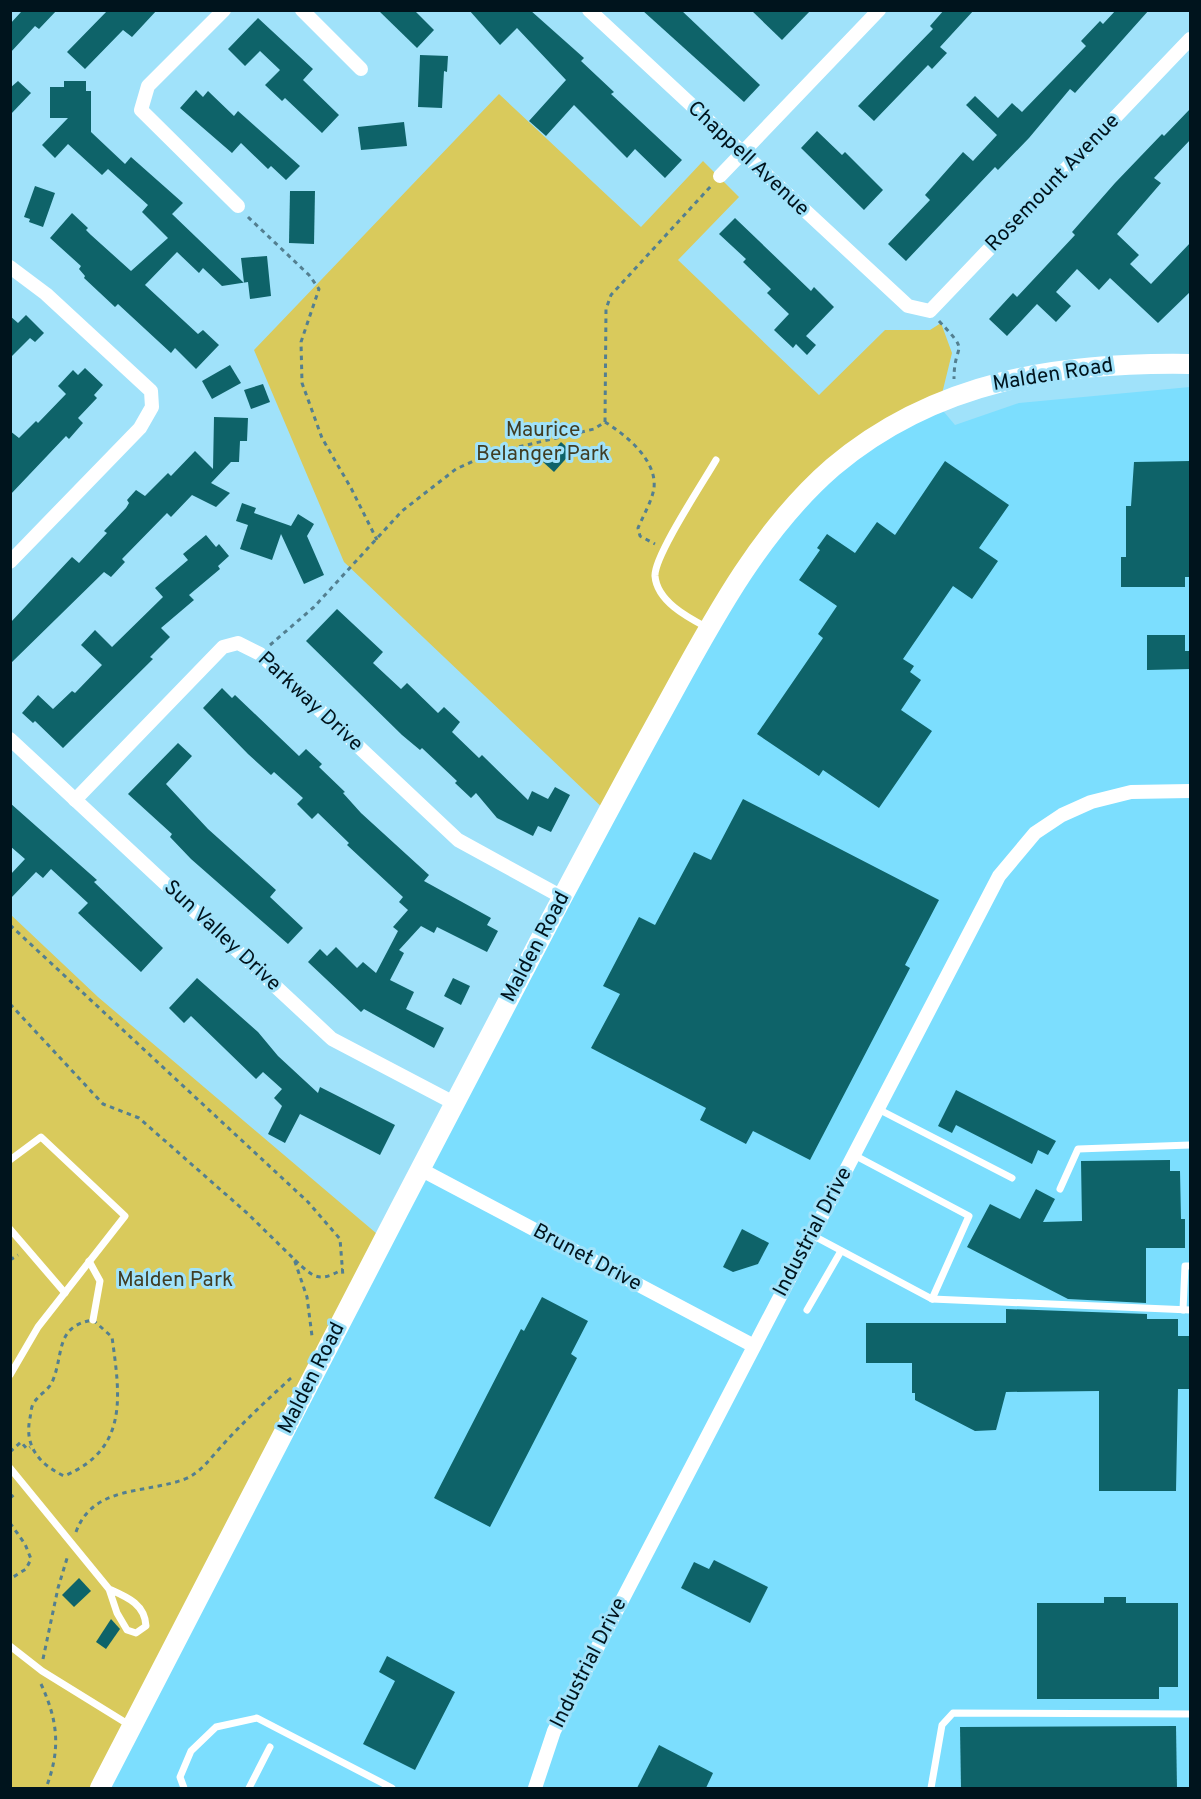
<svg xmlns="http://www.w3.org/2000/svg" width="1201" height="1799" viewBox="0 0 1201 1799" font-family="Overpass,sans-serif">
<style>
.built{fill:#7cdefe}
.green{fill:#d9ca5c}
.building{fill:#0e6369}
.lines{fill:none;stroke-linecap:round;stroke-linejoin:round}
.path{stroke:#537f90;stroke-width:3;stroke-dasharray:4.5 4.5;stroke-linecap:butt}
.service{stroke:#fff;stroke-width:7}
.minor{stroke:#fff;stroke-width:14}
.secondary{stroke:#fff;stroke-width:20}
.labels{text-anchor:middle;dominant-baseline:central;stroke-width:6;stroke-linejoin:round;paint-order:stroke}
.street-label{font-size:21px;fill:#00141d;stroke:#a0e2fa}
.park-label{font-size:21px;fill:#403d24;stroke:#a0e2fa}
</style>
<rect width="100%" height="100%" fill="#a0e2fa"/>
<!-- built -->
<path class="built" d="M1190,387V1788H98L749,555L868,441L939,406L955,425L1019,403Z"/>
<!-- green -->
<g class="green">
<path d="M499,94L641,227L703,161L739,197L678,260L819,395L885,330H930L941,323L952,353L939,406L868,441L798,500L607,812L344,562L254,350Z"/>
<path d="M10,914L98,997L383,1239L98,1788H11Z"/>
</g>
<!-- building -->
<g class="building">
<path d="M19,10H57L39,29L35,26L10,53V24L21,12Z"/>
<path d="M108,10H157L132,37L123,30L85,69L67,52Z"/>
<path d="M378,10H414L434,30L417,48Z"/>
<path d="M469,10H530L584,58L581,61L614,92L611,94L682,160L665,178L635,149L627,158L574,105L546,136L529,121L566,80L517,28L500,45Z"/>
<path d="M642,10H681L760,85L744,102Z"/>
<path d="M751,10H811L782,40Z"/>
<path d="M944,10H974L940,47L947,53L932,69L928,65L874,121L858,106L933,29L930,26Z"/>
<path d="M1116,10H1149L1075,93L1070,89L1029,138L998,170L995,167L906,261L888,244L930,200L925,195L963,152L973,161L997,135L966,105L975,96L998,118L1012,103L1022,112L1086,46L1081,41L1100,21L1103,24Z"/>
<path d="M258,18L313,69L303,80L339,115L322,133L285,98L282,101L265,85L280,70L260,51L245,66L228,49Z"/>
<path d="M420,55L448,56L447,72L444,71L442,108L418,107Z"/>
<path d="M18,81L31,93L10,115V88Z"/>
<path d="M64,81H86V91H91V132L125,164L131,157L183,203L172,214L244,283L241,258L267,256L271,296L250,299L248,282L222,286L203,268L199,273L177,252L145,285L198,334L203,330L219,345L196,369L175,348L171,353L118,304L115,307L84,278L85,276L79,269L81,266L50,238L72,213L88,228L86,230L91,235L131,271L168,238L142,212L148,205L108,169L102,175L68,144L55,158L42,145L68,118H50V87H64Z"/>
<path d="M196,90L203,97L208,91L234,116L238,111L300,166L286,180L271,166L268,169L241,143L232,153L180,108Z"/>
<path d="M1191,108V139L1154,178L1161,183L1117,234L1139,255L1130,264L1151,284L1191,242V291L1158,323L1110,278L1099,290L1077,269L1056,292L1071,306L1056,322L1037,304L1007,336L989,319L1013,293L1017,297L1075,235L1072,232L1115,183L1162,134L1164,136Z"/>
<path d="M404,122L407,146L361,150L358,127Z"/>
<path d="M817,131L842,155L845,152L883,190L864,210L801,148Z"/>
<path d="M35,186L55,193L43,227L29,222L30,219L24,217Z"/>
<path d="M290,191H315L314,244L289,243Z"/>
<path d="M735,218L811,291L814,287L834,307L806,336L816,345L807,355L796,344L793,348L774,330L789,314L767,293L771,289L743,262L746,259L719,234Z"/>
<path d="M26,315L44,333L35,342L30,338L10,358V316L18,323Z"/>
<path d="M230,365L241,383L212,399L202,381Z"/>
<path d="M85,368L103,385L94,395L97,398L78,418L83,423L69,439L66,436L10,495V431L19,438L36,421L38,423L66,394L58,386L73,370L78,375Z"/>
<path d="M263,384L270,402L251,409L244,390Z"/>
<path d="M214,417L248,418L247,441H240L239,462H231L211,483L230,493L216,507L192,495L171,517L167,513L122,559L125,562L111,577L104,572L10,664L11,622L72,557L79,563L107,533L104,531L126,508L129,503L127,500L136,490L145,496L168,473L171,476L195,451L213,469Z"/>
<path d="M561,442L572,452L554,472L543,462Z"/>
<path d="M945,461L1009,505L979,548L998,561L972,599L953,586L903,659L914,666L910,672L921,680L901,710L932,731L879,808L823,770L819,776L757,734L823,638L818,634L837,606L799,580L820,550L817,548L827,534L855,553L877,522L895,535Z"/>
<path d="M1190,461L1191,577H1185V587H1121V557H1126V506H1131L1134,462Z"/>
<path d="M242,503L256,508L254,513L291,526L298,514L314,524L307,536L324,575L304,584L281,534L272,560L240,549L248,525L236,521Z"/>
<path d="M206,535L216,547L219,544L229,556L218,566L220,569L189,595L194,600L161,628L170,637L150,657L153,659L63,748L35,721L33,723L22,713L38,695L53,709L72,691L75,693L102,665L81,645L95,630L112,647L163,597L155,588L188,560L183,554Z"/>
<path d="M337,609L383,652L373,663L401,689L407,683L438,713L444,707L460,722L452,732L479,758L482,755L528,800L532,791L548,799L555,787L570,795L551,832L538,826L533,836L497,818L476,793L471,798L455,783L457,781L422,748L420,750L402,735L306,641Z"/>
<path d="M1147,635H1185V651H1191V669L1147,670Z"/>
<path d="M222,688L232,698L235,695L299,756L306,749L322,764L319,767L345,792L343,793L361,813L429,875L424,881L491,918L487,925L498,931L487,952L437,927L434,933L421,926L399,950L404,953L390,980L414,992L406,1009L444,1028L434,1048L364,1009L361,1012L308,962L320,949L327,956L336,947L357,968L363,962L376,973L398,931L393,927L408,910L399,902L403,897L347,845L349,843L318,813L312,819L297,804L303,798L274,772L271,775L248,754L203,708Z"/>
<path d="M178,743L192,756L166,784L208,829L276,890L270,897L303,928L288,944L191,859L170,837L172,834L128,794Z"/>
<path d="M743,799L939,900L905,965L910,968L810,1160L753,1131L746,1144L700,1120L706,1108L591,1048L620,994L603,986L639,917L655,925L694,852L711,860Z"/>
<path d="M10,803L97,880L94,882L163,948L141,972L78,913L88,903L51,869L43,878L36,872L10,899V875L25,859L10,846Z"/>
<path d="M197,978L258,1032L278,1056L318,1093L320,1087L395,1125L380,1155L300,1114L285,1143L268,1134L282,1106L274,1098L282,1089L263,1072L256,1079L191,1016L184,1023L169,1008Z"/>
<path d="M453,978L470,986L461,1005L444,996Z"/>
<path d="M956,1090L1056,1141L1048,1155L1038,1150L1032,1164L956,1125L952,1133L938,1126Z"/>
<path d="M1170,1160V1171H1180L1181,1219H1185V1248H1146V1303L1068,1299L967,1247L990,1204L1020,1219L1036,1189L1055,1199L1043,1222L1082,1221L1081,1161Z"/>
<path d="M742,1229L769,1243L758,1264L733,1272L723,1267Z"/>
<path d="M542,1297L588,1321L571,1354L577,1358L490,1527L434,1498L521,1329L524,1331Z"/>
<path d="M1006,1309L1147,1314V1319H1178V1336H1191V1389H1178L1176,1491H1099V1391L1006,1392L996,1430L975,1431L915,1400V1393H912V1363H866V1323H1006Z"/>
<path d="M714,1560L768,1587L750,1623L681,1588L694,1562L709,1569Z"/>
<path d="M79,1578L91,1591L74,1607L62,1595Z"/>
<path d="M1104,1597H1126V1603H1178V1687H1159V1699H1037V1603H1104Z"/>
<path d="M111,1619L120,1629L106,1649L96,1642Z"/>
<path d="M387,1656L455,1692L415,1770L363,1744L395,1681L379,1672Z"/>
<path d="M1176,1726L1177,1788H961L960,1727Z"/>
<path d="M659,1745L713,1773L706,1788H637Z"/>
</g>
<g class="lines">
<!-- path -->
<g class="path">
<path d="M248,217L309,275L319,289L301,342L302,383L322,438L351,488L377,540"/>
<path d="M939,321C972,356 954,340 954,379"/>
<path d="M605,422C626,435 657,460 654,488C652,501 643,516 638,528L640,536L655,544"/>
<path d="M270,645L314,607L402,511L456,469L489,454L594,429L605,422L606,309L611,295L711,186"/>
<path d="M10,925L308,1202L340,1239L343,1277"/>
<path d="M10,1004L103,1104L139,1118L247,1213L294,1259L307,1297L312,1336"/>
<path d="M10,1260L18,1255"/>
<path d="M295,1260C314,1278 319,1283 343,1269"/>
<path d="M93,1320L112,1337C120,1396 129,1449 64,1476C39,1464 24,1446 30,1418C31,1413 31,1405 35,1401C41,1393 50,1389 53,1380C64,1353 55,1326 93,1320Z"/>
<path d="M10,1452L21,1442L27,1449L30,1447"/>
<path d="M10,1498L16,1493"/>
<path d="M10,1523L25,1544L31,1559L26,1569L10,1579"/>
<path d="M76,1532C93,1485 145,1494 185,1479C201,1472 208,1461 219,1449C241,1424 266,1401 291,1378"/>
<path d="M43,1659L58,1588L68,1555"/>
<path d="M41,1684C58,1721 61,1749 46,1788"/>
</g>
<!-- service -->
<g class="service">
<path d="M706,627C687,617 657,601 655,576C654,556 704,481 716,460"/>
<path d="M878,1109L1012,1178"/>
<path d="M854,1155L969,1216L932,1299"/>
<path d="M10,1160L41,1137L125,1216L38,1327L10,1375"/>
<path d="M1060,1189L1078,1149L1190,1145"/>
<path d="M10,1229L65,1293"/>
<path d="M812,1235L932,1299L1190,1310"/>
<path d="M89,1261L100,1281L93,1320"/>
<path d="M807,1310L841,1251"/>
<path d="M1183,1310L1185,1266H1190"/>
<path d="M10,1468L109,1589L117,1613L127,1630L136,1633L146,1626C145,1604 127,1597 109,1589"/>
<path d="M10,1646L42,1671L131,1726"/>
<path d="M184,1788L180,1777L191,1751L216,1727L257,1718L392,1788"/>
<path d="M249,1788L270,1747"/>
<path d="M931,1788L942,1725L953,1713L1190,1714"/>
</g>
<!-- minor -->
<g class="minor">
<path d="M224,10L148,86L141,110L238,206"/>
<path d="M302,10L361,69"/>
<path d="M589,10L908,306L930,311L1190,39"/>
<path d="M720,176L879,10"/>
<path d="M10,267L46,294L151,391L152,407L140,428L10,562"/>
<path d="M10,739L332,1039L454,1103"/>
<path d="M75,800L223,647L238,643L260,654L458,840L562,897"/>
<path d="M420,1169L754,1346"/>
<path d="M535,1788L554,1731L999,876L1035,833L1062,815L1091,802L1131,792L1190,791"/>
</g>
<!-- secondary -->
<path class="secondary" d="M100,1788C247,1504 394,1218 543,934C583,858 623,783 665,707C711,623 759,531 833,467C936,380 1061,362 1190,364"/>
</g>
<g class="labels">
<!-- street labels -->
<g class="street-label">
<text transform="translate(748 159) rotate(43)">Chappell Avenue</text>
<text transform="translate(1053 183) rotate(-46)">Rosemount Avenue</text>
<text transform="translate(1053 375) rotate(-9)">Malden Road</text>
<text transform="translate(310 702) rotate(43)">Parkway Drive</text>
<text transform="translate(222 936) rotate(43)">Sun Valley Drive</text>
<text transform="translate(536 947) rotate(-62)">Malden Road</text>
<text transform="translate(813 1232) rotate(-62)">Industrial Drive</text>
<text transform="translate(587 1258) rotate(28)">Brunet Drive</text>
<text transform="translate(312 1378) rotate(-63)">Malden Road</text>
<text transform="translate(589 1663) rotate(-63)">Industrial Drive</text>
</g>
<!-- park labels -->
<g class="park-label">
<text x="543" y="430">Maurice<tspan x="543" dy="24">Belanger Park</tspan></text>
<text x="175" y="1280">Malden Park</text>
</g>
</g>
<!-- border -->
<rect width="1201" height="1799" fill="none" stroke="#00141d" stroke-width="24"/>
</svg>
